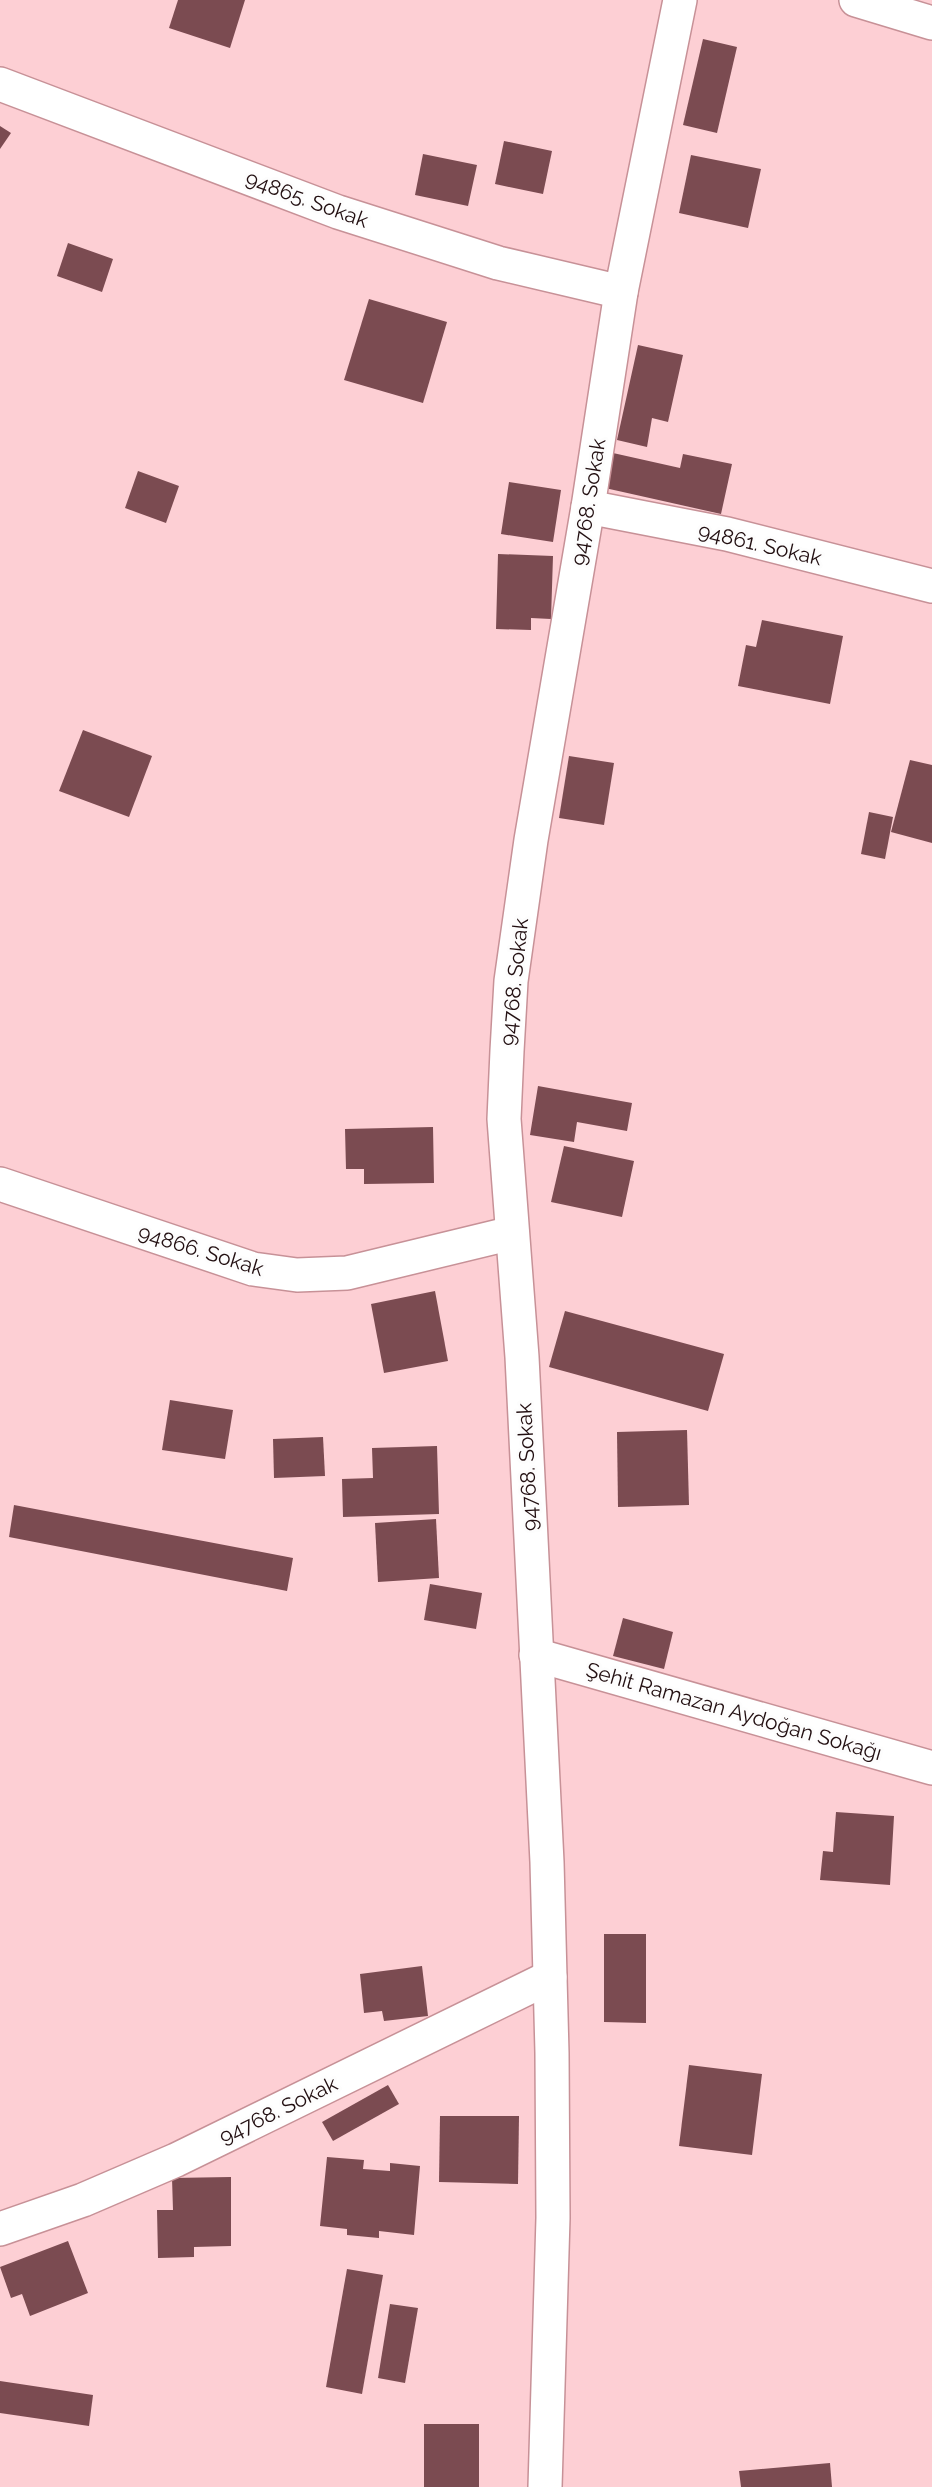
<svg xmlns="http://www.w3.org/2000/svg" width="932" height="2487" viewBox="0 0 932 2487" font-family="Raleway,sans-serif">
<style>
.building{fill:#7b4b51}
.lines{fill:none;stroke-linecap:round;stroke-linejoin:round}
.minor-casing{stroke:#c79197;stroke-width:36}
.minor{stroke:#fff;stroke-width:33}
.labels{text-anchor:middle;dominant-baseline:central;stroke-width:6;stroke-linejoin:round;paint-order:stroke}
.street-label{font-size:21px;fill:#220f11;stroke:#fdfdfd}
</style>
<rect width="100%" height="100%" fill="#fdcfd4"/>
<!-- building -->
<g class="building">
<path d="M178,0H245L230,48L169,28Z"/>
<path d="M703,39L737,47L717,133L683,125Z"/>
<path d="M0,126L11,133L0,149Z"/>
<path d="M504,141L552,151L543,194L495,184Z"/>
<path d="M423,154L477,165L468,206L415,195Z"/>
<path d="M691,155L761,169L748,228L679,213Z"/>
<path d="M68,243L113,259L102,292L57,276Z"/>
<path d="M369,299L447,322L423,403L344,380Z"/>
<path d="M638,345L683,355L668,422L652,418L647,447L617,440Z"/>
<path d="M613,453L680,468L683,454L732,464L721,514L605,488Z"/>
<path d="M138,471L179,486L166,523L125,508Z"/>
<path d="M509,482L561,490L553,542L501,534Z"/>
<path d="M498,554L553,556L551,619L531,618V630L496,629Z"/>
<path d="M762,620L843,636L830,704L738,686L746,645L756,647Z"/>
<path d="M83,730L152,756L129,817L59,791Z"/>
<path d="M569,756L614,763L604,825L559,818Z"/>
<path d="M910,760L932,765V843L891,832Z"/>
<path d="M869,812L893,817L885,859L861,854Z"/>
<path d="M538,1086L632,1103L627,1131L577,1122L574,1142L530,1135Z"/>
<path d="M433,1127L434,1183L364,1184V1169H346L345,1129Z"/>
<path d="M564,1146L634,1161L622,1217L551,1202Z"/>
<path d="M435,1291L448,1361L384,1373L371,1304Z"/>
<path d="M565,1311L724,1354L708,1411L549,1367Z"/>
<path d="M170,1400L233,1410L225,1459L162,1450Z"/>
<path d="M687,1430L689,1505L618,1507L617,1432Z"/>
<path d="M323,1437L325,1476L274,1478L273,1439Z"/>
<path d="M437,1446L439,1514L343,1517L342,1479L373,1478L372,1448Z"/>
<path d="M14,1505L293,1558L287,1591L9,1537Z"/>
<path d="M436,1519L439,1578L378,1582L375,1523Z"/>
<path d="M430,1584L482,1593L476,1629L424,1620Z"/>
<path d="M623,1618L673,1632L664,1669L613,1656Z"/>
<path d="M836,1812L894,1816L890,1885L820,1880L823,1851L833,1852Z"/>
<path d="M604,1934H646V2023L604,2022Z"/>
<path d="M422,1966L428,2016L384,2021L382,2011L364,2013L360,1974Z"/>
<path d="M689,2065L762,2074L752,2155L679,2146Z"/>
<path d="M388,2085L399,2104L333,2141L322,2122Z"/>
<path d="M440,2116H519L518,2184L439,2182Z"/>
<path d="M327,2157L364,2160L363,2169L390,2171V2163L420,2166L414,2235L379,2231V2238L347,2235V2229L320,2226Z"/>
<path d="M231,2177V2246L194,2247V2257L158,2258L157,2210H173L172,2178Z"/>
<path d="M68,2241L88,2293L30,2316L22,2294L11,2298L0,2267Z"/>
<path d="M347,2269L383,2275L362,2394L326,2387Z"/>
<path d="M390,2304L418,2308L405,2383L378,2378Z"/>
<path d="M0,2381L93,2395L89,2426L0,2413Z"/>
<rect x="424" y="2424" width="55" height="63"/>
<path d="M830,2463L832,2487H741L739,2471Z"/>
</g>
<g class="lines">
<!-- minor casing -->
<g class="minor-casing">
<g id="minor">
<path d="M856,0L932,23"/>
<path d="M0,84L338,212L498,263L621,292"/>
<path d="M588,507L727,534L932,586"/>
<path d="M0,1184L253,1269L297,1275L347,1273L512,1233"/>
<path d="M536,1655L932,1768"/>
<path d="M0,2229L83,2200L176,2160L550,1977"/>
<path d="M545,2487L553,2218L552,2053L547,1862L522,1357L504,1119L507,1051L511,981L531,840L588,507L621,292L680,0"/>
</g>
</g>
<!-- minor -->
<use href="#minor" class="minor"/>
</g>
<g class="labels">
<!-- street labels -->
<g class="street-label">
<text transform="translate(307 199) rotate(20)">94865. Sokak</text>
<text transform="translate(588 502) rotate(-81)">94768. Sokak</text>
<text transform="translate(760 544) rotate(13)">94861. Sokak</text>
<text transform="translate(514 982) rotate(-84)">94768. Sokak</text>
<text transform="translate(201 1250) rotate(17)">94866. Sokak</text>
<text transform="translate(527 1467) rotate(-93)">94768. Sokak</text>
<text transform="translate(734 1711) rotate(16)">Şehit Ramazan Aydoğan Sokağı</text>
<text transform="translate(278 2110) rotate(-26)">94768. Sokak</text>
</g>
</g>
</svg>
